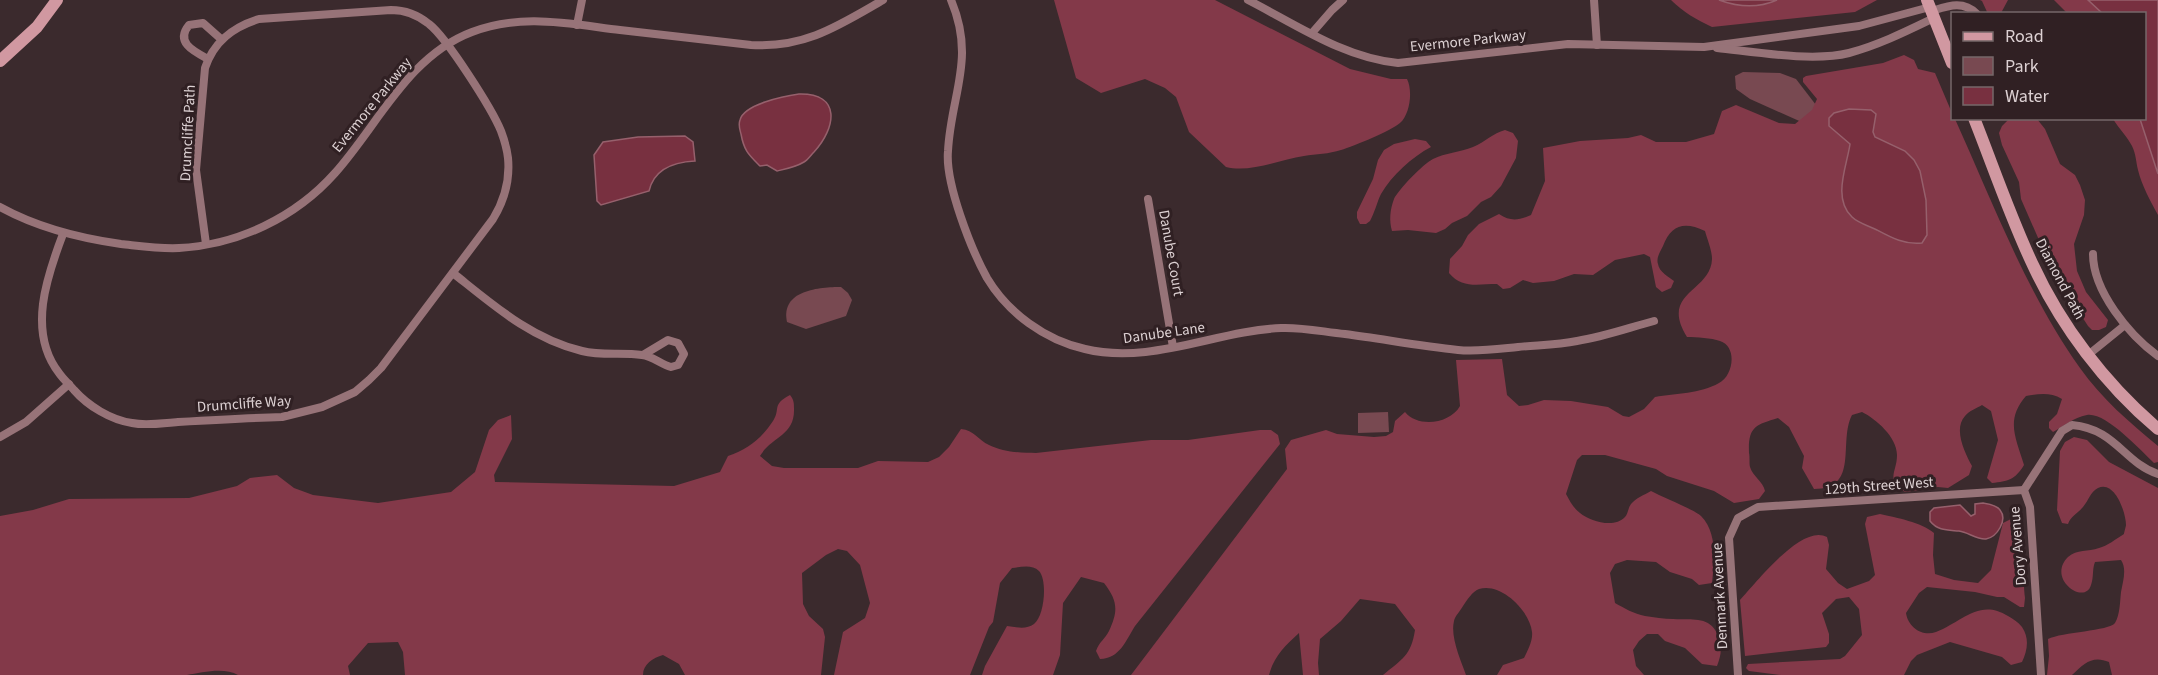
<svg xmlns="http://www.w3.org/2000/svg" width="2158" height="675" viewBox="0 0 2158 675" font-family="'Source Sans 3',sans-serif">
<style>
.green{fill:#784951}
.forest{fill:#833949}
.water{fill:#783040;stroke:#96606c;stroke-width:1.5}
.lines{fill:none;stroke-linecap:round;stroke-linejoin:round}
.street{stroke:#977378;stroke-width:8}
.secondary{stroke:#d198a1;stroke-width:12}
.labels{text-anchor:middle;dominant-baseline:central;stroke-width:6;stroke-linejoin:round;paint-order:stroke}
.street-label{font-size:15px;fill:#ddd1d3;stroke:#302023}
</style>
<rect width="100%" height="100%" fill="#3b2a2d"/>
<!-- green -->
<g class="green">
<path d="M1743,72L1780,73L1796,79L1816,105L1815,128L1750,99L1736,89L1735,76Z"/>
<path d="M841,287L848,293L852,300L846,316L806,329L787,322C780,290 820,287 841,287Z"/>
<path d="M1388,412L1389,432L1358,433V413Z"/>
</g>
<!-- forest -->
<g class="forest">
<path d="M1054,0H1215L1350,69L1391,79H1407C1413,91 1410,114 1400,123C1391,131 1354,146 1341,150C1329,154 1316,154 1304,156C1279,160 1250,173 1226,167L1189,132L1176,97L1165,88L1145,79L1101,93L1076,78Z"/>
<path d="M1671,0H1877L1855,12L1712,27C1697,20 1683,12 1671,0Z"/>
<path d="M1980,0H2008L2001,13L1988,14L1982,1Z"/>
<path d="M2054,0H2088L2102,13H2067Z"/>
<path d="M1904,55L1914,60L1918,69L1935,73L1952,113V118L1955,119C1993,203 2026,292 2080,368C2101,398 2130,423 2158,446V462L2154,463C2140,450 2106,412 2087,415C2073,418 2064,426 2053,432L2049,428V422L2057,414L2062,399C2050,392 2039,394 2026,396C2005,420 2016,438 2024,465C2015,480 2008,481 1992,483L1987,478L1998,440L1991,411L1982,405C1977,408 1969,411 1965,416C1953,429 1965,453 1972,466L1969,475L1948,488L1938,487L1905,492C1885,478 1897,473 1897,455C1897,437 1876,419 1862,412L1852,415C1838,442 1860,489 1814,489L1802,468L1804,456L1789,427L1778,418C1755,425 1748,427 1749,453C1750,457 1749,463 1750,467C1753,477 1763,481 1765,491L1759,499L1734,503L1714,491L1667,476L1656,469L1605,455H1582L1577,460L1566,494C1570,501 1573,508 1580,513C1590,521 1614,529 1625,517C1628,514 1628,508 1631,504C1636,498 1644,495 1651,491C1662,497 1695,510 1701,516C1718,533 1714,562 1712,583L1699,585L1692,579L1670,572L1656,562L1627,560L1615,564L1610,573L1615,603C1624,608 1634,614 1645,616C1654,617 1664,619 1673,619C1692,620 1713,615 1719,639C1722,650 1721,655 1717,666L1702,664L1685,648L1665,641L1658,634H1647L1639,641L1633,650L1636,666L1644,675H1497L1503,665L1524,658C1528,650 1533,640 1532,632C1530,611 1501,582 1479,589C1472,592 1467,600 1463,606C1461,610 1455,616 1454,621C1450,637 1461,661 1466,675H1383C1402,659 1411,656 1415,630L1395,604L1360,599L1341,621L1320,639L1318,663L1319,675H1303L1299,633C1285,646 1274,656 1269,675H1131L1287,469L1285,449L1291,440L1326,430L1337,434L1374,437L1386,436L1393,432L1395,421L1405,412C1418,428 1450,424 1460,406L1456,360L1502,359L1507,395L1519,406L1528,405L1544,400L1571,401L1608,407L1623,416L1629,417L1644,409L1655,397C1676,393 1700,394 1719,383C1733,376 1738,347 1720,341C1711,338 1697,337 1687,337C1659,292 1711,292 1712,259C1712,250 1707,239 1705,231C1684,221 1671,225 1663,246C1660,252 1656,258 1658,264C1659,272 1669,277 1674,281L1671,288L1662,292L1656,287L1650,257L1644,254L1615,260L1593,275L1574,274L1554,281L1533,283L1523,280L1510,288L1503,289L1497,284C1478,284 1462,289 1449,273L1450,259L1462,246L1468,235L1479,224L1499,214C1511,222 1519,220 1531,215L1545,181L1543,148L1580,141L1628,138L1641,135L1656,142H1686L1714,134L1722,111L1736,105L1779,123L1795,124L1812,110L1817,99L1803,82V78L1806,76L1883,63Z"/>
<path d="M2009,119H2037L2045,129L2060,164L2075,175L2080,185L2085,200L2084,215L2074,244L2077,271L2086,292L2108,320L2106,327L2099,330H2092L2088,326L2053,272L2021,199L2019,182L2002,145L1999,133L2002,126Z"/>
<path d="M2113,119H2140L2158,174V215C2150,200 2142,186 2138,170C2136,162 2136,154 2132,146C2127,136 2119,129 2113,119Z"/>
<path d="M1505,130L1513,133L1518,141L1516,158L1501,186L1491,197L1481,202L1467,216L1452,223L1445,229L1436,233L1408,230L1392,231C1389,220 1390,210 1394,199C1398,190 1423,164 1433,159C1445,153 1460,152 1473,147C1485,142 1493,133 1505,130Z"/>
<path d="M1415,139L1426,141L1431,147C1412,157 1392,175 1381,194C1377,202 1375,212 1370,221L1366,224H1360L1357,218V212L1373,179L1378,160L1384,150L1394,144Z"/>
<path d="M790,395C794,400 794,403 794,409C795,436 771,437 760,456L772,466L784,468H858L878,461L928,462L939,457L949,447L961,429C974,430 978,440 989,445C1003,452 1021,453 1036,453L1151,440H1188L1260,430H1271L1278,435L1280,444L1135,626C1125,642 1120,658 1100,659L1096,651C1099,642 1105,639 1109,631C1119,610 1117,600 1104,583L1081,577L1063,603L1060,655L1053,675H982L985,666L1007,626C1016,627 1026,630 1034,624C1044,617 1048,581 1039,571C1032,564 1021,567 1012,568L1000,583L993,622L989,627L970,675H834L843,632L865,618L870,603L860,565L847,551L838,549L826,555L802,573L803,604L809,616L823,629L825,637L821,675H685L679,664L663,655C653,658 643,664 643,675H405L403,652L398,642L368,643L348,666L350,675H238C225,667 202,672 187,675H0V516L33,510L69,499L189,498L237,486L250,478L277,475L294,488L313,495L378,503L451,492L475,472L489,430L498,420L511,415L512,439L494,475L495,482L674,486L720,472L728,456C748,449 761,439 773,421C781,409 771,405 790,395Z"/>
<path d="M2074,437L2087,440L2109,462L2158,488V675H2112L2109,662C2093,655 2084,663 2072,675H2047L2049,656L2048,639C2062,632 2109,631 2115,623C2120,615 2120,601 2121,592C2123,581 2127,569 2121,560L2095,562C2092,569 2094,577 2091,585C2085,606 2046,579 2068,557C2077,549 2088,552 2099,548C2107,546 2116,539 2124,534C2124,533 2126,526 2126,525C2126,513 2115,480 2098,488C2090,492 2089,500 2083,507C2078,513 2071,516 2068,524L2062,523L2057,510L2060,451L2065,442Z"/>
<path d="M1880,514C1897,518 1921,522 1934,533L1933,555L1935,574L1954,580L1978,583L1991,570L2003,523L2011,519C2023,531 2023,580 2025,598L2024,607H2020L2004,597H1997L1975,592L1927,587L1919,593L1906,613C1908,627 1922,637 1936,632C1962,622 1979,598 2008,616C2013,619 2018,622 2022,627C2030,639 2027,651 2022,662L2011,665L2002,657L1950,642L1917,655L1911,661L1904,675H1781L1749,671L1746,668L1748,664L1840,659L1845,656L1862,635L1859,609L1849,597L1836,599L1822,613L1829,634V643L1826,647L1745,656L1740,600C1756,583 1802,523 1827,537L1829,545L1826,569L1838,583L1847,589L1869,581L1875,575L1865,524L1867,517Z"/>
</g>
<!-- water -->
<g class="water">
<path d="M1719,0H1777C1759,8 1738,7 1719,0Z"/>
<path d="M2088,0H2158V174L2140,119L2144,118V14L2102,13Z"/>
<path d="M799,94C842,93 836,128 814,152C811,155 808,160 804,162C796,167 786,169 777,171L767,165L760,166C749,155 744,151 741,134C740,130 738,125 740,120C744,104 785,96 799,94Z"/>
<path d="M1849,109L1871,110L1876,114L1873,132L1875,137L1905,151L1914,160L1920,171L1926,200L1927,235L1922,243C1905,245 1892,238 1877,230C1869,226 1858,223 1852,217C1832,198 1847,166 1850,144L1829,126V118L1834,113Z"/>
<path d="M685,136L693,142L695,161C674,162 654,169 649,191L601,205L597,201L594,155L603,142L638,137Z"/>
<path d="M1983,503C1989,504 1997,505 2000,510C2008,520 1997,537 1986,539C1977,540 1968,532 1959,531C1947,530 1938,531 1930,521V512L1934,508L1960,505L1971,516L1975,514V504Z"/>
</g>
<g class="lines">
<!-- street -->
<g class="street">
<path d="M951,0C976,59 951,94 948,151C945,183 971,249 987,278C1008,313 1045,340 1085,349C1150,365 1216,331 1281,328C1302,327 1324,332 1345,334C1383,339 1420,346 1458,350C1478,352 1498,349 1518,347C1537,345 1557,345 1577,341C1603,337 1628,328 1654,321"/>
<path d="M1248,0C1295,24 1344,58 1398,63L1568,44L1704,47L1859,26L1930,7"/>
<path d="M1594,0L1597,45"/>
<path d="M1932,11C1948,6 1963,0 1977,14"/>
<path d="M577,25L582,0"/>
<path d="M1312,33L1332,10L1343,0"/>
<path d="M1717,48C1755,52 1813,62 1849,53C1879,45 1907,31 1934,18"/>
<path d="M208,59C193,51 175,42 189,25L203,23L221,39"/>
<path d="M1148,199L1173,347"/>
<path d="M0,207C38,228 78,238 121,244C140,246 160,249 179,248C238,245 296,217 335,173C378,125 408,56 472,32C520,13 570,24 620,30C663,35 707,40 751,45C805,48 838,26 883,0"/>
<path d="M63,234C47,276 27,332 59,373C63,379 69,384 74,390C88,406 111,420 132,423C147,426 163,423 178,422C213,420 248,418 282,417L322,407L355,392L369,380L381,368L493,219C504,201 510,179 508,158C507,149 504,139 501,131C492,109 447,38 429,24C418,15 405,10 391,10L259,19C233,27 214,41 205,68L196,170L206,244"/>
<path d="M2093,254C2093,291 2129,335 2158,356"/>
<path d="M453,273C492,304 531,339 582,351C602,356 622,352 642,355C652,356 661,364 671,367L678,365L684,354L678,343L668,340L643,355"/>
<path d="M2088,355L2125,325"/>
<path d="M0,437L26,422L69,384"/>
<path d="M1738,675L1729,538L1738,518L1758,507L2024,490"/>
<path d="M2041,675L2030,507L2024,490L2062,431L2072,425C2116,429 2123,462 2158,474"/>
</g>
<!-- secondary -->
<g class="secondary">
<path d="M1927,0L1952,63"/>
<path d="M0,61L37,27L57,0"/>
<path d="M1974,118C1993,166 2010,216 2032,263C2061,326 2105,384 2158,429"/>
</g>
</g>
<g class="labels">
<!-- street labels -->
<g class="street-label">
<text transform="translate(1468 41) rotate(-6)">Evermore Parkway</text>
<text transform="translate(372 105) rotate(-51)">Evermore Parkway</text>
<text transform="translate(188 133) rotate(-87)">Drumcliffe Path</text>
<text transform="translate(1171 253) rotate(80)">Danube Court</text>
<text transform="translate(2060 279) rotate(62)">Diamond Path</text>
<text transform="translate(1164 333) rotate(-8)">Danube Lane</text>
<text transform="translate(244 404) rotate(-4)">Drumcliffe Way</text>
<text transform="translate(1879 486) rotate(-4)">129th Street West</text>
<text transform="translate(2018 546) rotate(-95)">Dory Avenue</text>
<text transform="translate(1720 596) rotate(-93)">Denmark Avenue</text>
</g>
</g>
<!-- legend -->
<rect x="1951" y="12" width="195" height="108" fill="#302023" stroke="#756769" stroke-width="1.5"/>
<rect x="1963" y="32" width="30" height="9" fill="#d198a1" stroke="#756769" stroke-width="1.5"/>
<text x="2005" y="42" font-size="18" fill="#ddd1d3">Road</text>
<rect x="1963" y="57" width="30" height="18" fill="#784951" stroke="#756769" stroke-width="1.5"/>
<text x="2005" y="72" font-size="18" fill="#ddd1d3">Park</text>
<rect x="1963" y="87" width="30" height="18" fill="#783040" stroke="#756769" stroke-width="1.5"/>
<text x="2005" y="102" font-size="18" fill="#ddd1d3">Water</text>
</svg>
